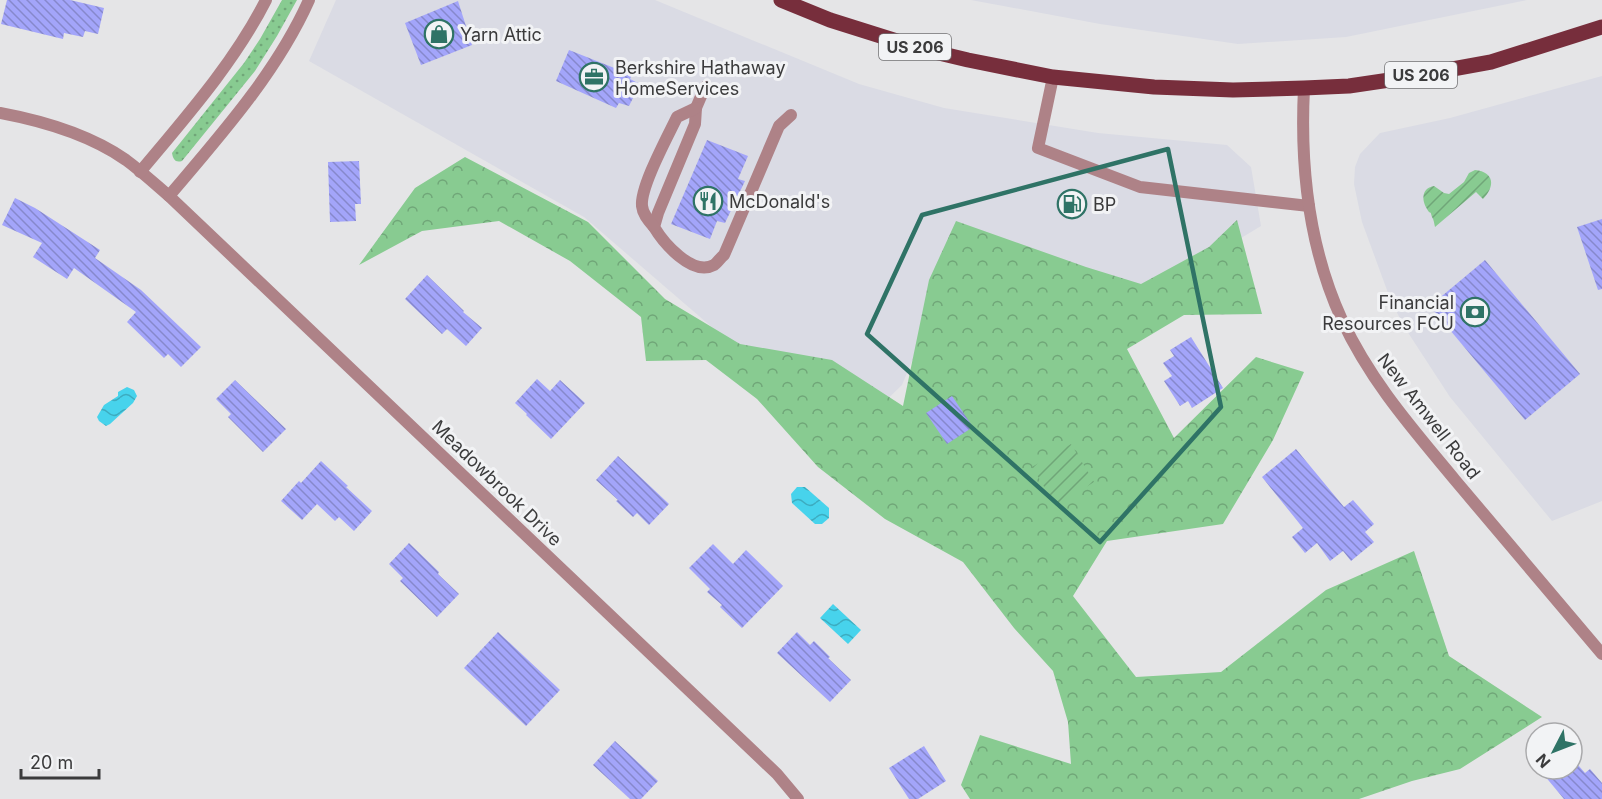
<svg xmlns="http://www.w3.org/2000/svg" width="1602" height="799" viewBox="0 0 1602 799" font-family="Inter,sans-serif">
<style>
.built{fill:#dadbe4}
.grass{fill:url(#grass-dots)}
.forest{fill:url(#forest-crowns)}
.garden{fill:url(#garden-furrows)}
.water{fill:url(#water-waves)}
.building{fill:url(#building-back-hatch)}
.lines{fill:none;stroke-linecap:round;stroke-linejoin:round}
.service{stroke:#ae8287;stroke-width:12}
.minor{stroke:#ae8287;stroke-width:12}
.tertiary{stroke:#ae8287;stroke-width:12}
.primary{stroke:#772e3c;stroke-width:15}
.marked{fill:none;stroke:#2f7366;stroke-width:4.5;stroke-linejoin:round}
.labels{text-anchor:middle;dominant-baseline:central;stroke-width:6;stroke-linejoin:round;paint-order:stroke}
.shield{fill:#f2f3f5;stroke:#727274;stroke-width:1.5}
.shield-label{font-size:16px;font-weight:bold;fill:#3b3b3c}
.poi-label{font-size:18px;fill:#3b3b3c;stroke:#f2f3f5;text-anchor:start}
.street-label{font-size:18px;fill:#3b3b3c;stroke:#f2f3f5}
</style>
<defs>
<pattern id="grass-dots" width="8" height="8" patternUnits="userSpaceOnUse" patternTransform="scale(1.5)"><rect width="8" height="8" fill="#88cb91"/><path d="M2 2h.1M6 6h.1" fill="none" stroke="#70a678" stroke-width="1.8" stroke-linecap="round"/></pattern>
<pattern id="forest-crowns" width="20" height="18" patternUnits="userSpaceOnUse" patternTransform="scale(1.5)"><rect width="20" height="18" fill="#88cb91"/><path d="M2 6a3 3 0 1 1 6 0M12 15a3 3 0 1 1 6 0" fill="none" stroke="#70a678"/></pattern>
<pattern id="garden-furrows" width="10" height="10" patternUnits="userSpaceOnUse" patternTransform="scale(1.5)"><rect width="10" height="10" fill="#88cb91"/><path d="M-1 1l2-2M0 10L10 0M9 11l2-2" fill="none" stroke="#70a678"/></pattern>
<pattern id="water-waves" width="16" height="10" patternUnits="userSpaceOnUse" patternTransform="scale(1.5)"><rect width="16" height="10" fill="#47d3ec"/><path d="M0 5q4-4 8 0t8 0" fill="none" stroke="#3cacc0"/></pattern>
<pattern id="building-back-hatch" width="6" height="6" patternUnits="userSpaceOnUse" patternTransform="scale(1.5)"><rect width="6" height="6" fill="#a3a5fa"/><path d="M-1 5l2 2M0 0l6 6M5-1l2 2" fill="none" stroke="#8688cc"/></pattern>
</defs>
<rect width="100%" height="100%" fill="#e5e5e7"/>
<!-- built -->
<g class="built">
<path d="M336,0H655L859,84L944,108L1098,133L1227,145L1251,167L1261,226L1145,296L965,233L902,385L844,441L584,217L309,61Z"/>
<path d="M971,0H1527L1346,37L1238,44L1100,24Z"/>
<path d="M1602,76V501L1552,521L1450,397L1405,328L1391,301L1362,222L1354,184L1355,167L1360,154L1380,133L1450,118Z"/>
</g>
<!-- grass -->
<path class="grass" d="M282,0H297L277,36L255,71L182,161C175,163 173,159 172,153L244,63L260,39Z"/>
<!-- forest -->
<path class="forest" d="M465,157L588,222L665,299L740,344L832,360L903,406L929,280L956,221L1086,267L1141,284L1209,247L1237,220L1262,314L1184,315L1127,349L1174,438L1256,357L1304,372L1273,440L1223,524L1107,541L1073,596L1136,677L1221,672L1326,590L1414,551L1449,656L1542,717L1460,769L1412,781L1359,799H970L961,785L980,735L1071,764L1068,722L1053,671L1014,628L963,562L885,519L818,467L757,399L706,360L646,361L641,317L570,261L499,221L422,231L359,265L415,188Z"/>
<!-- garden -->
<g class="garden">
<path d="M1475,170C1495,172 1495,187 1483,199L1476,192L1435,227C1434,223 1434,220 1432,217C1430,209 1431,216 1427,209C1421,199 1422,188 1434,186L1444,193L1449,194L1464,182L1469,173Z"/>
<path d="M1071,444L1094,482L1056,506L1032,467Z"/>
</g>
<!-- water -->
<g class="water">
<path d="M127,387L134,390L137,396L133,403L110,424L106,426L99,421L97,417L104,405L118,396V392Z"/>
<path d="M797,487H805L829,508V518L822,524H815L792,503L791,494Z"/>
<path d="M833,604L861,630L848,644L820,618Z"/>
</g>
<!-- building -->
<g class="building">
<path d="M7,0H70L104,8L98,34L85,31L83,37L64,33L63,39L1,24Z"/>
<path d="M458,1L472,45L421,65L405,23Z"/>
<path d="M569,50L632,75L630,79L640,84L629,106L619,103L616,108L556,81Z"/>
<path d="M707,140L748,156L738,179L745,181L725,223L717,221L710,239L671,224Z"/>
<path d="M359,161L361,204H355L356,221L330,222L328,162Z"/>
<path d="M15,198L35,208L100,250L95,258L141,290L201,347L181,367L168,354L164,358L127,322L136,312L74,268L67,279L33,257L42,243L2,225Z"/>
<path d="M1602,219V289L1598,290L1577,227Z"/>
<path d="M1485,260L1580,374L1525,420L1430,306Z"/>
<path d="M427,275L464,311L463,312L482,328L466,346L447,329L442,334L405,299Z"/>
<path d="M1191,337L1223,388L1192,408L1188,401L1180,406L1164,381L1172,376L1163,363L1174,356L1170,350Z"/>
<path d="M537,379L550,391L560,380L585,403L551,439L526,415L527,414L515,403Z"/>
<path d="M235,380L286,429L263,452L228,417L231,414L216,399Z"/>
<path d="M952,396L973,427L947,444L926,413Z"/>
<path d="M1296,449L1344,507L1353,500L1374,524L1365,532L1374,542L1351,561L1343,551L1330,561L1317,543L1305,553L1292,537L1303,528L1262,477Z"/>
<path d="M618,456L669,504L649,525L637,513L633,517L616,501L618,500L596,480Z"/>
<path d="M321,461L348,486L346,487L372,511L354,531L339,517L335,521L317,504L302,520L281,501L299,481L301,483Z"/>
<path d="M409,543L439,572L438,574L459,594L437,617L400,581L403,578L389,564Z"/>
<path d="M713,544L733,564L746,550L783,586L742,628L720,607L722,605L707,592L710,589L689,568Z"/>
<path d="M498,632L560,690L526,726L464,668Z"/>
<path d="M797,632L810,645L814,641L830,657L828,658L851,680L830,702L777,653Z"/>
<path d="M615,741L658,781L641,799H630L593,765Z"/>
<path d="M924,746L946,781L918,799H909L889,768Z"/>
<path d="M1572,758L1585,773L1590,769L1602,783V799H1564L1539,769H1572Z"/>
</g>
<g class="lines">
<!-- service -->
<g class="service">
<path d="M1053,77L1038,148L1140,187L1309,206"/>
<path d="M705,87L696,108L695,124L658,213L654,227C663,242 692,277 714,265C717,263 721,257 724,255L779,126L791,115"/>
<path d="M654,227C649,221 643,215 642,206C640,187 668,136 677,117L696,108"/>
</g>
<!-- minor -->
<g class="minor">
<path d="M0,113C43,121 90,135 126,160C141,171 155,184 169,196L777,774L798,799"/>
<path d="M140,172C185,118 234,63 266,0"/>
<path d="M169,196C220,136 277,72 309,0"/>
</g>
<!-- tertiary -->
<path class="tertiary" d="M1304,88C1300,167 1309,248 1342,320C1371,382 1412,428 1455,480C1504,538 1553,596 1602,654"/>
<!-- primary -->
<path class="primary" d="M781,0L830,20L922,49L968,60L1053,77L1154,87L1233,90L1304,88L1349,86L1403,78L1491,62L1602,27"/>
</g>
<!-- marked area -->
<path class="marked" d="M1168,149L1221,407L1100,542L867,334L922,215Z"/>
<!-- icons -->
<defs>
<g id="shop-ring" transform="scale(1.5)"><circle r="9.5" fill="#f2f3f5" stroke="#2f7366" stroke-width="1.5"/><path d="M-5-2.5h2.3a2.7 3.5 0 0 1 5.4 0H5L5.5 6h-11ZM-1.5-2.5h3a1.5 2.3 0 0 0-3 0Z" fill="#2f7366"/></g>
<g id="office-ring" transform="scale(1.5)"><circle r="9.5" fill="#f2f3f5" stroke="#2f7366" stroke-width="1.5"/><path d="M-6-3h4V-5.5h4V-3h4V5H-6ZM-1-4.5V-3h2v-1.5ZM-6 0V1H6V0Z" fill="#2f7366"/></g>
<g id="restaurant-ring" transform="scale(1.5)"><circle r="9.5" fill="#f2f3f5" stroke="#2f7366" stroke-width="1.5"/><path d="M-5-6h1v4h1v-4h1v4h1v-4h1v5L-1.5 .5V6h-2V.5L-5-1ZM5-6V6H3V1.5H1.5Q1.5-4 5-6Z" fill="#2f7366"/></g>
<g id="fuel-ring" transform="scale(1.5)"><circle r="9.5" fill="#f2f3f5" stroke="#2f7366" stroke-width="1.5"/><path d="M-5.5-6h7V0h2V4h1.3V-2.5L3-4.5l.8-.8L6-3V5H2.5V1h-1V6h-7ZM-4.2-4.7v3.2H.2V-4.7Z" fill="#2f7366"/></g>
<g id="bank-ring" transform="scale(1.5)"><circle r="9.5" fill="#f2f3f5" stroke="#2f7366" stroke-width="1.5"/><path d="M-6-4H6V4H-6ZM0-2.3a2.3 2.3 0 1 0 0 4.6a2.3 2.3 0 1 0 0-4.6Z" fill="#2f7366"/></g>
</defs>
<g fill-rule="evenodd">
<use href="#shop-ring" x="439" y="34"/>
<use href="#office-ring" x="594" y="77"/>
<use href="#restaurant-ring" x="708" y="201"/>
<use href="#fuel-ring" x="1072" y="204"/>
<use href="#bank-ring" x="1475" y="312"/>
</g>
<g class="labels">
<!-- shield labels -->
<g class="shield">
<rect x="879" y="34" width="72" height="26" rx="4.5"/>
<rect x="1385" y="62" width="72" height="26" rx="4.5"/>
</g>
<g class="shield-label">
<text x="915" y="47">US 206</text>
<text x="1421" y="75">US 206</text>
</g>
<!-- poi labels -->
<g class="poi-label">
<text x="460" y="34">Yarn Attic</text>
<text x="615" y="67">Berkshire Hathaway<tspan x="615" dy="21">HomeServices</tspan></text>
<text x="729" y="201">McDonald's</text>
<text x="1093" y="204">BP</text>
<text x="1454" y="302" text-anchor="end">Financial<tspan x="1454" dy="21">Resources FCU</tspan></text>
</g>
<!-- street labels -->
<g class="street-label">
<text transform="translate(1429 416) rotate(52)">New Amwell Road</text>
<text transform="translate(497 483) rotate(44)">Meadowbrook Drive</text>
</g>
</g>
<!-- north arrow -->
<g transform="translate(1554 751) rotate(228)"><circle r="28" fill="#f2f3f5" stroke="#a9a9ab" stroke-width="1.5"/>
<path d="M0-4.5L10 22L0 15L-10 22Z" fill="#2f7366"/>
<text y="-9" font-size="16" font-weight="bold" text-anchor="middle" fill="#3b3b3c">N</text>
</g>
<!-- scale -->
<path d="M21 769v9h78v-9" fill="none" stroke="#3b3b3c" stroke-width="3"/>
<text x="30" y="769" font-size="18" fill="#3b3b3c" stroke="#f2f3f5" stroke-width="4.5" paint-order="stroke">20 m</text>
</svg>
